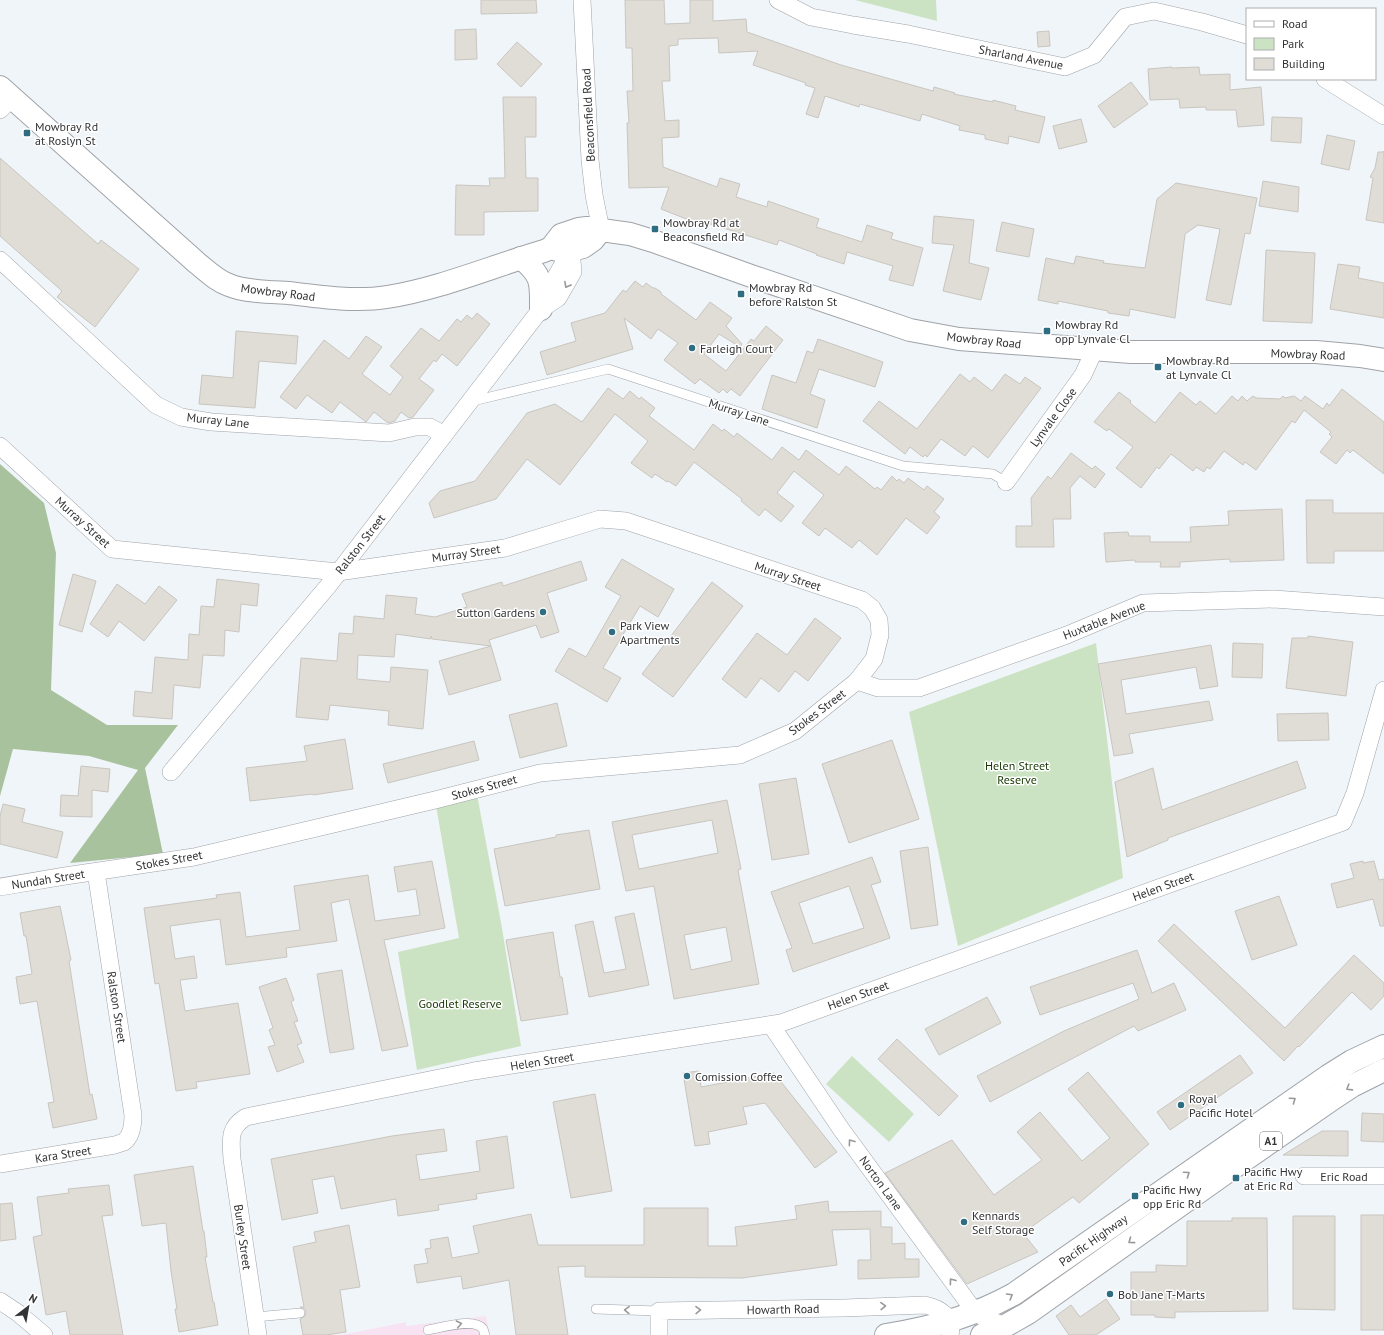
<svg xmlns="http://www.w3.org/2000/svg" width="1384" height="1335" viewBox="0 0 1384 1335" font-family="'PT Sans',sans-serif">
<style>
.commercial{fill:#f8e3f3}
.green{fill:#cce3c3}
.forest{fill:#a8c29e}
.building{fill:#e0ddd7;stroke:#c9c5bf;fill-rule:evenodd}
.lines{fill:none;stroke-linecap:round;stroke-linejoin:round}
.service-casing{stroke:#9fa3a8;stroke-width:10}
.minor-casing{stroke:#9fa3a8;stroke-width:18}
.secondary-casing{stroke:#9fa3a8;stroke-width:24}
.trunk-casing{stroke:#9fa3a8;stroke-width:24}
.service{stroke:#fff;stroke-width:9}
.minor{stroke:#fff;stroke-width:17}
.secondary{stroke:#fff;stroke-width:22}
.trunk{stroke:#fff;stroke-width:22}
.oneway{stroke:#98999a}
.poi-dot{fill:#2f6d83;stroke:#fff;stroke-width:1.5}
.labels{text-anchor:middle;dominant-baseline:central;stroke-width:3;stroke-linejoin:round;paint-order:stroke}
.shield{fill:#fff;stroke:#707072;stroke-width:1}
.shield-label{font-size:11px;font-weight:bold;fill:#323335}
.street-label{font-size:12px;fill:#323335;stroke:#fff}
.poi-label{font-size:12px;fill:#323335;stroke:#fff;text-anchor:start}
.park-label{font-size:12px;fill:#163702;stroke:#fff}
</style>
<rect width="100%" height="100%" fill="#f0f5fa"/>
<!-- commercial -->
<path class="commercial" d="M486,1316L490,1335H341L406,1322V1326Z"/>
<!-- green -->
<g class="green">
<path d="M855,0H936L937,21Z"/>
<path d="M1096,643L1123,878L958,946L909,712Z"/>
<path d="M476,789L502,928L521,1046L417,1070L398,952L459,938L435,800Z"/>
<path d="M852,1056L914,1114L889,1142L826,1084Z"/>
</g>
<!-- forest -->
<path class="forest" d="M0,464L44,503L56,553L51,690L107,725H178L145,768L163,854L70,863L138,770L89,756L13,749L0,796Z"/>
<!-- building -->
<g class="building">
<path d="M481,0H536L537,13L481,14Z"/>
<path d="M625,0H664L665,24L690,23V0H713V21L746,19L747,32L841,65L933,91L934,87L955,93L954,94L993,102V100L1016,106L1015,110L1045,117L1039,143L1009,136L1008,144L985,139V135L959,130L960,126L922,114L920,121L860,104L859,107L825,96L818,118L806,114L815,88L805,85L806,83L753,65L758,51L719,53L718,38L678,39V45L669,46L670,81H662L665,121L679,120V137L662,138L663,167L717,187L720,178L740,184L736,197L767,207L768,201L819,219L816,227L862,242L867,225L893,233L891,239L923,248L913,286L889,280L893,266L847,252L844,264L816,255L817,254L779,240L777,245L695,219L694,222L661,209L669,187L629,188L627,123H629L627,91H633L632,48H626Z"/>
<path d="M476,29L477,59L455,60V30Z"/>
<path d="M1049,31L1050,46L1038,47L1037,32Z"/>
<path d="M517,42L542,64L521,87L497,64Z"/>
<path d="M1172,67V68L1199,67L1200,75L1230,74V90L1261,87L1264,125L1238,127L1236,110H1206V107L1180,108L1179,99L1150,100L1148,69Z"/>
<path d="M1131,82L1148,104L1114,128L1098,106Z"/>
<path d="M503,97H536V137H525L526,178H538V211L484,212V235H455L456,185L490,186L489,178H505Z"/>
<path d="M1272,117L1302,118L1301,143L1271,141Z"/>
<path d="M1081,119L1087,142L1059,149L1053,126Z"/>
<path d="M1327,135L1355,141L1349,170L1321,164Z"/>
<path d="M1384,151V223L1366,220L1373,178L1370,177L1375,168L1378,152H1383Z"/>
<path d="M0,158L98,244L101,240L139,269L95,327L57,297L62,291L0,236Z"/>
<path d="M1263,181L1299,187L1298,212L1259,206Z"/>
<path d="M1176,183L1257,198L1250,234L1245,233L1231,305L1206,300L1220,229L1198,225L1185,234L1175,318L1130,309L1129,316L1108,313V311L1058,301V304L1038,300L1046,258L1074,264L1076,256L1104,261L1103,263L1145,268L1157,199Z"/>
<path d="M934,216L974,220L969,263L989,268L981,300L943,291L954,245L932,243Z"/>
<path d="M1002,222L1034,229L1029,257L996,251Z"/>
<path d="M1266,250L1315,253L1312,323L1263,321Z"/>
<path d="M1338,264L1360,267L1358,278L1384,283V318L1330,309Z"/>
<path d="M635,281L643,287L646,283L653,288H655L661,292V294L696,320L710,302L732,318L726,326L742,344L740,347L719,334L704,354L726,371L751,339L754,341L766,326L783,340L740,396L731,389L727,393L723,389L719,393L700,379L695,384L664,360L678,343L658,329L651,339L624,318L633,349L547,375L540,352L576,341L571,323L605,313L623,290L626,292Z"/>
<path d="M477,313L490,324L457,366L442,354L436,362L434,360L419,379L434,390L413,417L409,418L401,412L395,421L388,423L374,412L366,422L340,402L332,413L307,395L296,409L280,397L324,340L349,359L366,336L382,347L362,374L390,395L403,377L390,366L421,328L439,341L457,319L461,322L467,315L472,319Z"/>
<path d="M236,331L298,336L296,364L259,361L255,408L199,404L202,375L233,378Z"/>
<path d="M818,339L883,362L875,387L819,369L810,394L825,400L817,428L762,409L772,375L796,383L807,351L813,353Z"/>
<path d="M960,374L970,382L974,377L992,391L1005,374L1020,384L1025,377L1041,388L988,458L973,446L965,456L941,439L927,457L925,455L923,457L910,447L905,454L863,421L879,401L917,429Z"/>
<path d="M608,388L623,399L630,391L639,399L641,397L655,408L649,416L694,450L713,424L722,431L724,429L734,437L737,433L772,460L782,447L799,460L806,450L839,475L846,466L875,489L877,487L881,490L892,476L897,481L899,479L904,483L908,478L924,490L927,486L944,499L934,512L940,517L927,534L906,518L877,555L859,540L852,548L825,528L819,536L802,523L824,495L794,471L777,493L794,506L781,522L765,509L759,516L741,501L742,499L694,462L676,486L668,481L667,482L655,474L652,478L631,463L648,441L615,414L560,485L527,459L496,499L434,518L429,503L440,491L475,481L527,413L555,404L582,422Z"/>
<path d="M1342,389L1384,422V474L1353,450L1350,453L1347,450L1336,464L1320,452L1332,437L1329,434L1331,432L1304,410L1295,423L1292,421L1256,470L1245,462L1243,465L1224,451L1210,469L1207,467L1204,472L1196,467L1193,471L1171,454L1159,469L1157,467L1141,488L1116,468L1133,447L1109,429L1107,431L1094,422L1119,392L1131,401L1130,403L1155,423L1180,392L1196,405L1200,401L1216,414L1232,396L1238,401L1242,396L1247,401L1253,396L1256,398L1280,399L1283,396L1285,398L1294,396L1301,401L1305,396L1323,409L1327,403L1329,406Z"/>
<path d="M1071,453L1092,469L1095,466L1105,474L1095,488L1080,476L1070,488L1071,519H1053L1054,547H1016V526H1032L1031,498L1048,476L1051,479Z"/>
<path d="M1306,500H1333V513H1384V551H1334V563H1307Z"/>
<path d="M1282,509L1284,560L1230,562V559L1180,562V567H1160L1161,562H1135V560L1106,562L1104,533L1128,532L1129,536H1150V542H1191L1190,527L1229,525L1228,511Z"/>
<path d="M622,559L674,589L658,617L640,606L603,668L621,678L607,702L555,671L569,648L586,657L621,596L605,587Z"/>
<path d="M581,561L587,580L547,593L559,632L541,638L536,625L489,640L491,646L432,639L431,636V639L396,634L394,657L358,655L357,679L390,682L391,667L428,670L423,729L388,725L389,711L330,705L328,720L296,717L301,658L337,661L339,633L353,634L354,616L384,619L386,595L417,598L415,614L435,617L467,607L462,594L502,582L503,586Z"/>
<path d="M73,574L96,581L82,632L59,625Z"/>
<path d="M217,579L259,584L257,606L241,604L239,632L225,630L224,656L203,655L200,688L174,685L172,719L133,716L135,691L152,693L155,657L188,660L189,634L199,635L201,606L214,607Z"/>
<path d="M712,582L743,606L673,697L642,674Z"/>
<path d="M117,584L145,604L159,586L177,600L144,641L119,621L108,637L90,624Z"/>
<path d="M815,618L841,638L808,681L795,671L779,692L761,678L746,698L722,679L757,633L787,655Z"/>
<path d="M1308,636L1353,642L1346,696L1286,688L1292,638H1308Z"/>
<path d="M1233,643L1263,644L1262,678L1232,677Z"/>
<path d="M1211,645L1218,686L1200,689L1196,667L1121,680L1126,714L1209,701L1213,720L1129,734L1133,753L1114,756L1098,664Z"/>
<path d="M491,646L501,680L449,695L439,661Z"/>
<path d="M557,703L567,746L520,758L509,715Z"/>
<path d="M1328,713L1329,740L1278,741L1277,714Z"/>
<path d="M345,739L353,789L313,795V794L250,801L246,768L307,761L304,746Z"/>
<path d="M892,740L919,819L849,843L822,764Z"/>
<path d="M474,741L479,760L388,783L383,764Z"/>
<path d="M1297,761L1306,788L1168,838V840L1127,857L1115,782L1153,768L1162,810Z"/>
<path d="M81,766L110,769L108,792L92,790V817L60,816L61,795L78,796Z"/>
<path d="M796,778L809,854L772,860L759,784Z"/>
<path d="M727,800L741,869L738,870L759,984L674,999L654,886L626,891L612,822ZM712,820L718,853L639,869L632,835ZM726,927L732,961L691,970L684,935Z"/>
<path d="M3,804L25,809L22,822L63,832L57,858L0,844V816Z"/>
<path d="M589,830L600,889L505,906L494,849L556,837V835Z"/>
<path d="M928,847L938,925L911,929L900,851Z"/>
<path d="M872,857L881,882L871,885L890,938L793,972L786,950L792,948L771,892ZM849,886L864,928L813,944L799,903Z"/>
<path d="M432,861L445,928L384,940L408,1046L382,1051L349,899L331,903L337,941L286,948L287,957L226,965L220,919L170,926L175,959L194,956L197,978L180,980L185,1011L238,1003L250,1074L196,1082L197,1088L176,1091L159,983L155,984L144,908L217,898L216,895L240,892L246,937L300,930L294,886L368,875L375,921L420,915L416,889L398,892L394,867Z"/>
<path d="M1363,861V863L1374,861L1379,880L1384,879V926H1380L1373,899L1337,908L1331,884L1354,878L1350,864Z"/>
<path d="M1279,896L1297,945L1252,960L1235,911Z"/>
<path d="M60,906L71,960L69,961L90,1095L92,1094L97,1119L53,1128L48,1103L54,1102L37,1001L20,1004L16,977L32,974L26,936H24L20,913Z"/>
<path d="M634,913L649,985L589,997L575,925L593,921L604,973L626,969L615,917Z"/>
<path d="M1174,924L1285,1028L1354,955L1384,983V996L1371,1010L1352,992L1299,1047L1298,1046L1284,1061L1158,941Z"/>
<path d="M553,932L560,977H562L568,1014L521,1021L506,940Z"/>
<path d="M1137,950L1152,993L1174,983L1186,1010L1138,1031L1134,1026L990,1102L977,1076L1064,1031L1139,999L1133,983L1040,1015L1030,987Z"/>
<path d="M342,970L354,1049L330,1053L317,974Z"/>
<path d="M286,978L294,1000L291,1002L298,1021L294,1022L302,1043L297,1045L304,1062L277,1072L268,1047L275,1045L269,1030L273,1028L259,987Z"/>
<path d="M987,997L1001,1023L939,1055L925,1029Z"/>
<path d="M897,1039L958,1096L939,1116L878,1059Z"/>
<path d="M1240,1055L1253,1073L1170,1130L1157,1112Z"/>
<path d="M699,1071L701,1087L774,1073L837,1152L815,1168L765,1103L743,1107L747,1124L708,1132L710,1144L695,1146L683,1073Z"/>
<path d="M1088,1072L1149,1144L1079,1203L1073,1197L1023,1233L1038,1252L967,1284L885,1173L952,1140L994,1195L1042,1160L1017,1132L1040,1112L1082,1161L1110,1138L1068,1089Z"/>
<path d="M595,1094L612,1191L571,1198L553,1102Z"/>
<path d="M1362,1113L1384,1114V1142L1361,1141Z"/>
<path d="M444,1129L447,1151L416,1155L420,1180L480,1171L476,1141L507,1136L514,1188L476,1194L477,1199L438,1205L439,1210L398,1216L396,1199L341,1209L334,1176L312,1180L318,1213L282,1220L271,1159L392,1136Z"/>
<path d="M1322,1131H1348V1156L1283,1155Z"/>
<path d="M193,1166L203,1231H204L207,1257H205L213,1302H214L218,1325L179,1332L175,1309H177L171,1271L166,1223L142,1226L134,1175Z"/>
<path d="M109,1185L113,1215L102,1216L123,1335H70L66,1311L46,1315L33,1237L42,1235L37,1197L69,1193L68,1189Z"/>
<path d="M828,1201L829,1212L881,1211V1227H892V1244L905,1243V1259H919V1277L858,1279V1260H871L870,1229L832,1230L837,1265L742,1278L585,1277V1266L558,1267L568,1335H516L509,1280L463,1289L461,1276L417,1283L414,1265L428,1263L425,1249L431,1248L430,1240L448,1237L452,1258L479,1253L473,1226L531,1214L538,1245H644V1208H708V1246H737L735,1227L797,1219L795,1206Z"/>
<path d="M12,1203L16,1239L0,1241V1204Z"/>
<rect x="1361" y="1215" width="23" height="115"/>
<path d="M1293,1216H1335V1310L1293,1309Z"/>
<path d="M1232,1218H1267L1268,1311L1175,1312V1318L1155,1317V1315H1131V1272H1156V1265L1187,1266V1221H1232Z"/>
<path d="M349,1225L360,1287L340,1290L346,1332L326,1335H303L300,1319L305,1316L306,1312L305,1309L300,1307H304L293,1247L316,1242L314,1232Z"/>
<path d="M1106,1299L1120,1319L1096,1335H1069L1056,1316L1071,1305L1080,1317Z"/>
</g>
<g class="lines">
<!-- service casing -->
<g class="service-casing">
<g id="service">
<path d="M473,401L608,369L903,466L993,474L1006,482"/>
<path d="M596,1309L659,1311"/>
<path d="M255,1317L300,1313"/>
<path d="M428,1330C441,1328 475,1317 483,1329C484,1331 484,1333 485,1335"/>
</g>
</g>
<!-- minor casing -->
<g class="minor-casing">
<g id="minor">
<path d="M582,0L590,160L594,195L601,230"/>
<path d="M778,0L811,17L853,25L908,34L1065,67L1094,55L1125,17L1154,11L1202,22L1247,35"/>
<path d="M1325,79L1384,116"/>
<path d="M0,110L12,98"/>
<path d="M0,260L156,405L181,417L211,422L389,433L415,427H430L444,435"/>
<path d="M542,305L545,296L571,250"/>
<path d="M0,446L112,549L338,572L505,548L600,519L626,521L862,600L872,608L879,620L880,635L874,659L857,681L795,731L740,755L540,773L435,800L194,857L65,876L0,887"/>
<path d="M1006,482L1083,375L1095,349"/>
<path d="M857,681L878,688H919L1067,635L1143,603L1274,599L1384,607"/>
<path d="M171,772L328,586L541,309L558,298L573,272L571,250"/>
<path d="M771,1025L841,1129L975,1312L983,1317L1005,1326"/>
<path d="M0,1164L115,1145C118,1144 121,1143 124,1142C132,1136 133,1123 133,1115L96,872"/>
<path d="M1304,1176H1384"/>
<path d="M0,1301L18,1313L44,1335"/>
<path d="M258,1335L232,1159C231,1140 228,1128 246,1117L474,1071L781,1023L1343,822L1355,793L1384,690"/>
<path d="M659,1335V1311L844,1308L925,1305C940,1308 954,1317 950,1335"/>
</g>
</g>
<!-- secondary casing -->
<g class="secondary-casing">
<g id="secondary">
<path d="M0,87L197,263C207,271 217,281 229,285C245,292 272,292 289,293C320,297 356,302 387,297C439,289 493,266 544,251L551,248L561,235L579,229L587,228L630,234L653,241L754,277L910,330L959,339L1131,352H1316L1360,356L1384,360"/>
<path d="M551,248L564,252L583,247L593,240L601,230"/>
<path d="M521,258C543,276 541,283 541,309"/>
</g>
</g>
<!-- trunk casing -->
<g class="trunk-casing">
<g id="trunk">
<path d="M886,1335C931,1328 975,1316 1014,1294L1328,1076L1352,1061L1384,1046"/>
<path d="M982,1335L1005,1326L1028,1313L1224,1174L1334,1098L1352,1086L1384,1070"/>
</g>
</g>
<!-- service -->
<use href="#service" class="service"/>
<!-- minor -->
<use href="#minor" class="minor"/>
<!-- secondary -->
<use href="#secondary" class="secondary"/>
<!-- trunk -->
<use href="#trunk" class="trunk"/>
</g>
<!-- one-way arrows -->
<defs><path id="oneway-chevron" d="M-2-3.5L2.5 0L-2 3.5" fill="none" stroke-width="1.6" stroke-linecap="round" stroke-linejoin="round"/></defs>
<g class="oneway">
<use href="#oneway-chevron" transform="translate(567 285) rotate(119)"/>
<use href="#oneway-chevron" transform="translate(1349 1088) rotate(148)"/>
<use href="#oneway-chevron" transform="translate(1293 1100) rotate(-35)"/>
<use href="#oneway-chevron" transform="translate(851 1142) rotate(-126)"/>
<use href="#oneway-chevron" transform="translate(1187 1174) rotate(-35)"/>
<use href="#oneway-chevron" transform="translate(1131 1241) rotate(144)"/>
<use href="#oneway-chevron" transform="translate(952 1281) rotate(-126)"/>
<use href="#oneway-chevron" transform="translate(1010 1296) rotate(-31)"/>
<use href="#oneway-chevron" transform="translate(883 1306) rotate(-2)"/>
<use href="#oneway-chevron" transform="translate(627 1310) rotate(-178)"/>
<use href="#oneway-chevron" transform="translate(698 1310) rotate(-1)"/>
<use href="#oneway-chevron" transform="translate(459 1324) rotate(-11)"/>
</g>
<!-- markers -->
<g class="poi-dot">
<rect x="23" y="129" width="8" height="8" rx="2"/>
<rect x="651" y="225" width="8" height="8" rx="2"/>
<rect x="737" y="290" width="8" height="8" rx="2"/>
<rect x="1043" y="327" width="8" height="8" rx="2"/>
<circle cx="692" cy="348" r="4"/>
<rect x="1154" y="363" width="8" height="8" rx="2"/>
<circle cx="543" cy="612" r="4"/>
<circle cx="612" cy="632" r="4"/>
<circle cx="687" cy="1076" r="4"/>
<circle cx="1181" cy="1105" r="4"/>
<rect x="1232" y="1174" width="8" height="8" rx="2"/>
<rect x="1131" y="1192" width="8" height="8" rx="2"/>
<circle cx="964" cy="1222" r="4"/>
<circle cx="1110" cy="1294" r="4"/>
</g>
<g class="labels">
<!-- shield labels -->
<rect class="shield" x="1260" y="1132" width="22" height="18" rx="3"/>
<g class="shield-label">
<text x="1271" y="1141">A1</text>
</g>
<!-- street labels -->
<g class="street-label">
<text transform="translate(1021 57) rotate(11)">Sharland Avenue</text>
<text transform="translate(588 115) rotate(-93)">Beaconsfield Road</text>
<text transform="translate(278 292) rotate(7)">Mowbray Road</text>
<text transform="translate(984 340) rotate(6)">Mowbray Road</text>
<text transform="translate(1308 354) rotate(2)">Mowbray Road</text>
<text transform="translate(739 412) rotate(18)">Murray Lane</text>
<text transform="translate(1053 417) rotate(-54)">Lynvale Close</text>
<text transform="translate(218 420) rotate(6)">Murray Lane</text>
<text transform="translate(83 522) rotate(42)">Murray Street</text>
<text transform="translate(360 544) rotate(-52)">Ralston Street</text>
<text transform="translate(466 553) rotate(-8)">Murray Street</text>
<text transform="translate(788 576) rotate(18)">Murray Street</text>
<text transform="translate(1104 620) rotate(-21)">Huxtable Avenue</text>
<text transform="translate(817 712) rotate(-37)">Stokes Street</text>
<text transform="translate(484 787) rotate(-15)">Stokes Street</text>
<text transform="translate(169 860) rotate(-10)">Stokes Street</text>
<text transform="translate(48 879) rotate(-9)">Nundah Street</text>
<text transform="translate(1163 886) rotate(-20)">Helen Street</text>
<text transform="translate(858 995) rotate(-20)">Helen Street</text>
<text transform="translate(117 1007) rotate(81)">Ralston Street</text>
<text transform="translate(542 1061) rotate(-9)">Helen Street</text>
<text transform="translate(63 1154) rotate(-9)">Kara Street</text>
<text x="1344" y="1176">Eric Road</text>
<text transform="translate(881 1183) rotate(54)">Norton Lane</text>
<text transform="translate(243 1237) rotate(82)">Burley Street</text>
<text transform="translate(1093 1240) rotate(-35)">Pacific Highway</text>
<text transform="translate(783 1309) rotate(-1)">Howarth Road</text>
</g>
<!-- poi labels -->
<g class="poi-label">
<text x="35" y="126">Mowbray Rd<tspan x="35" dy="14">at Roslyn St</tspan></text>
<text x="663" y="222">Mowbray Rd at<tspan x="663" dy="14">Beaconsfield Rd</tspan></text>
<text x="749" y="287">Mowbray Rd<tspan x="749" dy="14">before Ralston St</tspan></text>
<text x="1055" y="324">Mowbray Rd<tspan x="1055" dy="14">opp Lynvale Cl</tspan></text>
<text x="700" y="348">Farleigh Court</text>
<text x="1166" y="360">Mowbray Rd<tspan x="1166" dy="14">at Lynvale Cl</tspan></text>
<text x="535" y="612" text-anchor="end">Sutton Gardens</text>
<text x="620" y="625">Park View<tspan x="620" dy="14">Apartments</tspan></text>
<text x="695" y="1076">Comission Coffee</text>
<text x="1189" y="1098">Royal<tspan x="1189" dy="14">Pacific Hotel</tspan></text>
<text x="1244" y="1171">Pacific Hwy<tspan x="1244" dy="14">at Eric Rd</tspan></text>
<text x="1143" y="1189">Pacific Hwy<tspan x="1143" dy="14">opp Eric Rd</tspan></text>
<text x="972" y="1215">Kennards<tspan x="972" dy="14">Self Storage</tspan></text>
<text x="1118" y="1294">Bob Jane T-Marts</text>
</g>
<!-- park labels -->
<g class="park-label">
<text x="1017" y="765">Helen Street<tspan x="1017" dy="14">Reserve</tspan></text>
<text x="460" y="1003">Goodlet Reserve</text>
</g>
</g>
<!-- legend -->
<rect x="1246" y="8" width="130" height="72" fill="#ffffff" stroke="#adadae"/>
<rect x="1254" y="21" width="20" height="6" fill="#ffffff" stroke="#adadae"/>
<text x="1282" y="28" font-size="12" fill="#323335">Road</text>
<rect x="1254" y="38" width="20" height="12" fill="#cce3c3" stroke="#adadae"/>
<text x="1282" y="48" font-size="12" fill="#323335">Park</text>
<rect x="1254" y="58" width="20" height="12" fill="#e0ddd7" stroke="#adadae"/>
<text x="1282" y="68" font-size="12" fill="#323335">Building</text>
<!-- north arrow -->
<g transform="translate(28 1307) rotate(31)" stroke="#ffffff" stroke-width="3" paint-order="stroke">
<path d="M0-3L7 15L0 10L-7 15Z" fill="#323335"/>
<text y="-6" font-size="11" font-weight="bold" text-anchor="middle" fill="#323335">N</text>
</g>
</svg>
